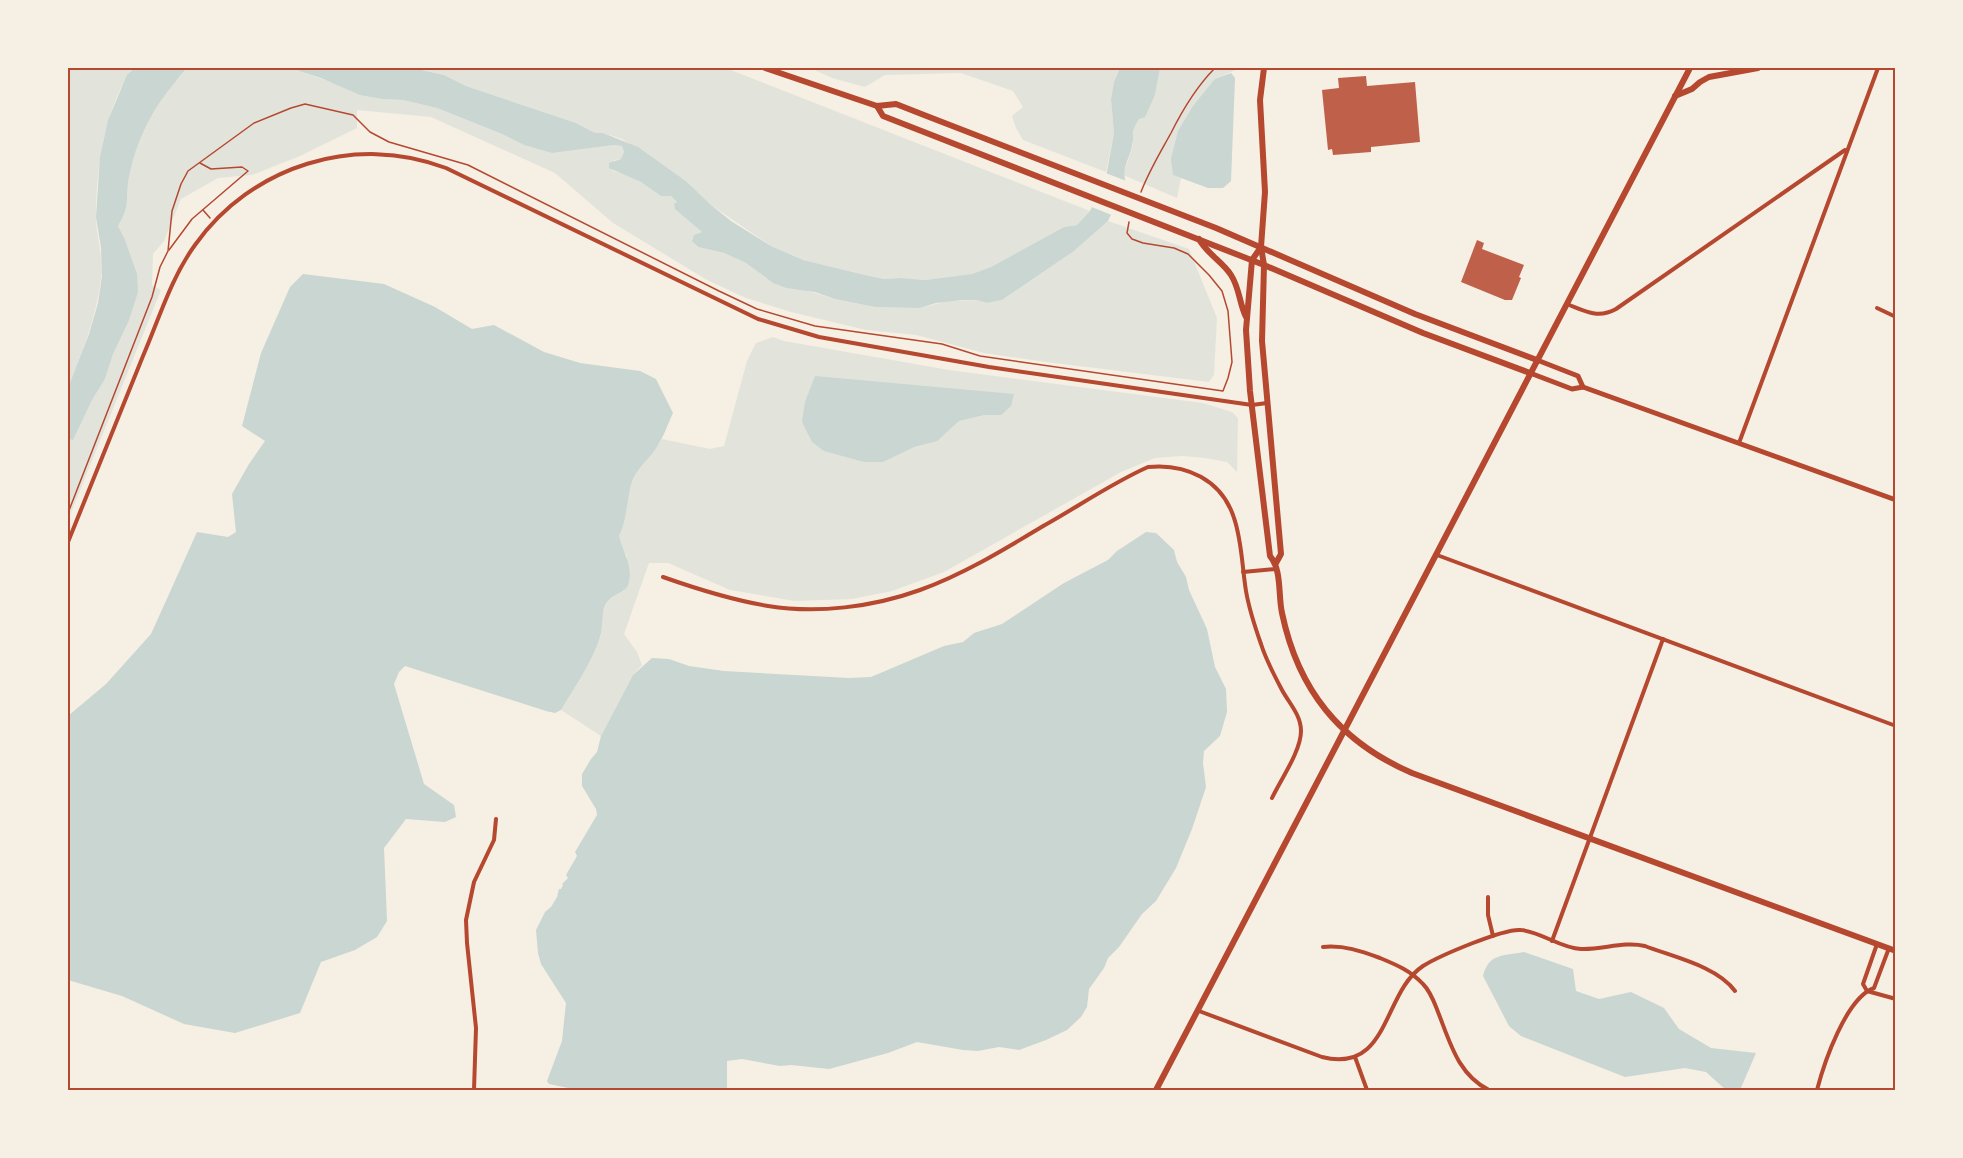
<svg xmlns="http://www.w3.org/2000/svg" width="1963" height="1158" viewBox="0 0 1963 1158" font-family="Karla,sans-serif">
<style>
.green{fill:#e2e4dc}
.water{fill:#c9d6d2}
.pier{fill:#f6efe4}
.building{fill:#bf614a}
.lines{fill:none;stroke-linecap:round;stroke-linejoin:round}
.path{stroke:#b5482f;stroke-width:1.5}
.minor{stroke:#b5482f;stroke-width:4}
.tertiary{stroke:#b5482f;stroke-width:5}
.secondary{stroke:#b5482f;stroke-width:6}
.primary{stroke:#b5482f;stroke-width:6}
.neatline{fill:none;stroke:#b5482f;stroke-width:2}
</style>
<rect width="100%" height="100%" fill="#f6efe4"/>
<!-- green -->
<g class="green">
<path d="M68,68H135C105,99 96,173 96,216C96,237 104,258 101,279C96,318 82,353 68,388Z"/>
<path d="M188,68H289L382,99L403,100L437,108L502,134L524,145L552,153L614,145L622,146L624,152L621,159L614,160L613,171C629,174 648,185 661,196H671L677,202L676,209L702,232L695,235L692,240L697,247L724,253L746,263L773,283L786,288L802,289L835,299L875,307L920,308L948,301L977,300L987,303L1002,300L1074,251L1108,221L1189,249L1217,318L1214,375L1209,382L1046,362L984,353L916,335L866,330L791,312L746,298L707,280L613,223L555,173L431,117L357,110V128L300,156L252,175L218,178L181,199L164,241L153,254L152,285L161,290L68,520V439L73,440L92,400L105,379L113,354L129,251L118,226C131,205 125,199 129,177C136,141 152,109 176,81C180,76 183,71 188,68Z"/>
<path d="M413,68H726L1090,211L1077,225L1064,227L991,267L972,274L925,280L901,278L884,279L865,275L803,260L771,246L711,205L687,182L622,139L603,133H595L576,123L466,86L444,75Z"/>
<path d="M810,68H1120L1114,82L1111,99L1114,133L1106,172L1023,140L1016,128L1012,116L1023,107L1013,91L961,73L885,75L865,87L832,78Z"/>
<path d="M1160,68H1240L1215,79L1173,175L1181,178L1177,198L1123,175L1133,145L1131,131L1155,95Z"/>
<path d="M773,337L784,341L949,370L1203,403L1232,412L1238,418L1237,472L1227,462L1205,458L1182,456L1155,458L1121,472L944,572L892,591L852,599L795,601L730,590L668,563H649L624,634L637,652L642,665L633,675L601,736L561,710L601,635L602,615L608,600L625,590L627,556C623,550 620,546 619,539C618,528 632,479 638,469C645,458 655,450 662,439L710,449L724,446L747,361L756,343Z"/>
</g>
<!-- water -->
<g class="water">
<path d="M135,68H188C183,71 180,76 176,81C152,109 136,141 129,177C125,199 131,205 118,226L125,240L137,274L138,292L129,320L113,354L105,379L92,400L73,440L68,439V388L89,334L98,303L102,276L101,248L96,217L100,157L108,120L127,75Z"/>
<path d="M289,68H413L444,75L466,86L576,123L595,133H603L638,147L687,182L711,205L731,221L771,246L803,260L865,275L884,279L901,278L925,280L972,274L991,267L1064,227L1077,225L1090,211L1106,177L1114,133L1111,99L1114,82L1120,68H1160L1155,95L1145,117L1139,119C1129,135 1135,132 1132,146C1129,160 1121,169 1126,183L1108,221L1074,251L1002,300L987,303L977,300H962L936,303L920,308L875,307L835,299L815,292L786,288L773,283L746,263L724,253L698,247L692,241L694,235L702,232L675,209L674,204L677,202L671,196H661L641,182L609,168V163L621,159L624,152L622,146L614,145L552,153L524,145L502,134L437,108L403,100L382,99L360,95L321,78Z"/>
<path d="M1231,73L1235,78L1231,181L1223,188H1208L1173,175L1171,159L1178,131L1193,106L1215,79Z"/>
<path d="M303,274L384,284L435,307L472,329L494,325L544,352L580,363L640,371L656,379L673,413C667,426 663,439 654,451C646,462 637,468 632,482C626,501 628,516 619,536C623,553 634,566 628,585C625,593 613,594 607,602C600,613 604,625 600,637C591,664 575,686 561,710L555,713L546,711L405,666L399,672L394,684L424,784L454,805L456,817L445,822L406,819L384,848L387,921L377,937L355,950L321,962L300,1013L235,1033L184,1024L122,996L68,980V716L106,684L151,634L197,532L228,537L236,532L232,494L249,464L265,441L242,426L261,353L290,287Z"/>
<path d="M815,376L1014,394L1011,406L1001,415H984L959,421L937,441L914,447L883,462H864L824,451L812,442L802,422L805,402Z"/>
<path d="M1146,532L1156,533L1174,550L1177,562L1186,577L1189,590L1207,629L1215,667L1226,689L1227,712L1220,736L1204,751L1203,763L1206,787L1192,829L1176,868L1156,901L1142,914L1119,947L1108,958L1104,968L1089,989L1087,1007L1081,1017L1067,1030L1046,1040L1019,1050L999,1047L978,1051L963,1050L917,1042L888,1053L829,1069L791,1065L780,1066L742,1059L727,1061V1090H578L549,1084L547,1081L562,1041L566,1003L541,964L538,953L536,930L545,912L551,907L557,897L559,889H561L563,885L562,884L568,878L566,875L577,856L575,852L597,815L596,809L582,786V774L591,759L597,752L601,736L633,675L652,658L669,659L689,666L724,671L849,678L871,677L944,646L963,642L974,633L1002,624L1064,583L1108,560L1117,551Z"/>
<path d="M1524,952L1573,969L1576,991L1599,999L1631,992L1664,1008L1679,1029L1711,1048L1756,1053L1740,1090H1726L1706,1072L1685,1068L1625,1077L1521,1036L1509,1026L1483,976C1489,953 1503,956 1524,952Z"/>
</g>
<!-- pier -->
<path class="pier" d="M1103,172L1129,182L1114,216L1089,206Z"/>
<!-- building -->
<g class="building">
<path d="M1366,76L1367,86L1415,82L1420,142L1371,147V152L1333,155L1332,149L1328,150L1322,90L1339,88L1338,78Z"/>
<path d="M1477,240L1484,243L1482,249L1524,265L1519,277L1521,278L1512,300H1505L1461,282Z"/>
</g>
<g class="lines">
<!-- path -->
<g class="path">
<path d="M1141,192C1149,171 1160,153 1171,133C1183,109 1196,87 1215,68"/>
<path d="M203,210L210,218"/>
<path d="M169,250L192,219L248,171L242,167L211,169L200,163"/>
<path d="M68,513L152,297L160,267L168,251L172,211L181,184L188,171L254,123L291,108L305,104L353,115L370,132L389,142L468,165L719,291L757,309L815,326L942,344L980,356L1223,391L1228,378L1232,362L1228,311L1222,291L1209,275L1188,254L1174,248L1143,243L1132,239L1127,233L1129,222"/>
</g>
<!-- minor -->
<g class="minor">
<path d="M1567,304C1585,311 1598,319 1616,309L1845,150"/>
<path d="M1877,308L1896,317"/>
<path d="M1739,443L1878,68"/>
<path d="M68,542C93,480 118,418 143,356C159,319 171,278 195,245C251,166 355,133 446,168L758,319L819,337L989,367L1252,405L1267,403"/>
<path d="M1437,555L1896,726"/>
<path d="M1243,572L1276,569"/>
<path d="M663,577C697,589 732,600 768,606C817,614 873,607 920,590C964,574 1005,549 1045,525C1079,506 1112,483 1148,467C1186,463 1222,480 1234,518C1242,541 1242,567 1246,591C1249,609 1255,627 1261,644C1266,660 1274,675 1282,690C1289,703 1301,715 1301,731C1301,751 1281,779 1272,798"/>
<path d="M1488,897V915L1493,936"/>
<path d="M1552,941L1663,639"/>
<path d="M1323,947C1344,945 1361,951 1380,958C1397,965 1411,971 1423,984C1431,992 1434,1002 1438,1012C1450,1042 1458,1075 1489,1090"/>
<path d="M1867,991L1863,984L1877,944"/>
<path d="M1867,991L1896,999"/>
<path d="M1199,1011L1322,1057C1390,1074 1382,993 1423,966C1439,956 1504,928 1521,930C1542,932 1560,948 1581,949C1602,950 1624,941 1645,946C1673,957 1717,966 1735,991"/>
<path d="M1355,1057L1367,1090"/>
<path d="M474,1090L476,1028L467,943L466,920L474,882L494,840L496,819"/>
<path d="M1817,1090C1824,1063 1846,998 1874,988L1889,948"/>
</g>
<!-- tertiary -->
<g class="tertiary">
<path d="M1537,360L1578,376L1583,387"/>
<path d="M1530,373L1572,389L1583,387L1896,500"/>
</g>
<!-- secondary -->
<g class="secondary">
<path d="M1261,247L1265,192L1260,100L1264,68"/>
<path d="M1156,1090L1344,731"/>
</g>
<!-- primary -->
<g class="primary">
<path d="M765,68L877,106L896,104L924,115L1216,228L1415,314L1537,360"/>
<path d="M1675,96L1692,89L1700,82L1709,77L1758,68"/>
<path d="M877,106L883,116L1264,265L1423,333L1530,373"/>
<path d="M1199,239C1207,254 1222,261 1231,275C1240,289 1239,303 1246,317"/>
<path d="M1261,247L1252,260L1246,330L1250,391L1270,556C1282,570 1278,595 1282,613C1298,690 1340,742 1412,773L1896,951"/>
<path d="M1261,247L1264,265L1262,341L1281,554L1276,563"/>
<path d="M1344,731L1690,68"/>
</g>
</g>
<!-- border -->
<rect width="1963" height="1158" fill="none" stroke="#f6efe4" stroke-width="138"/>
<rect x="69" y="69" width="1825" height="1020" class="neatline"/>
</svg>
